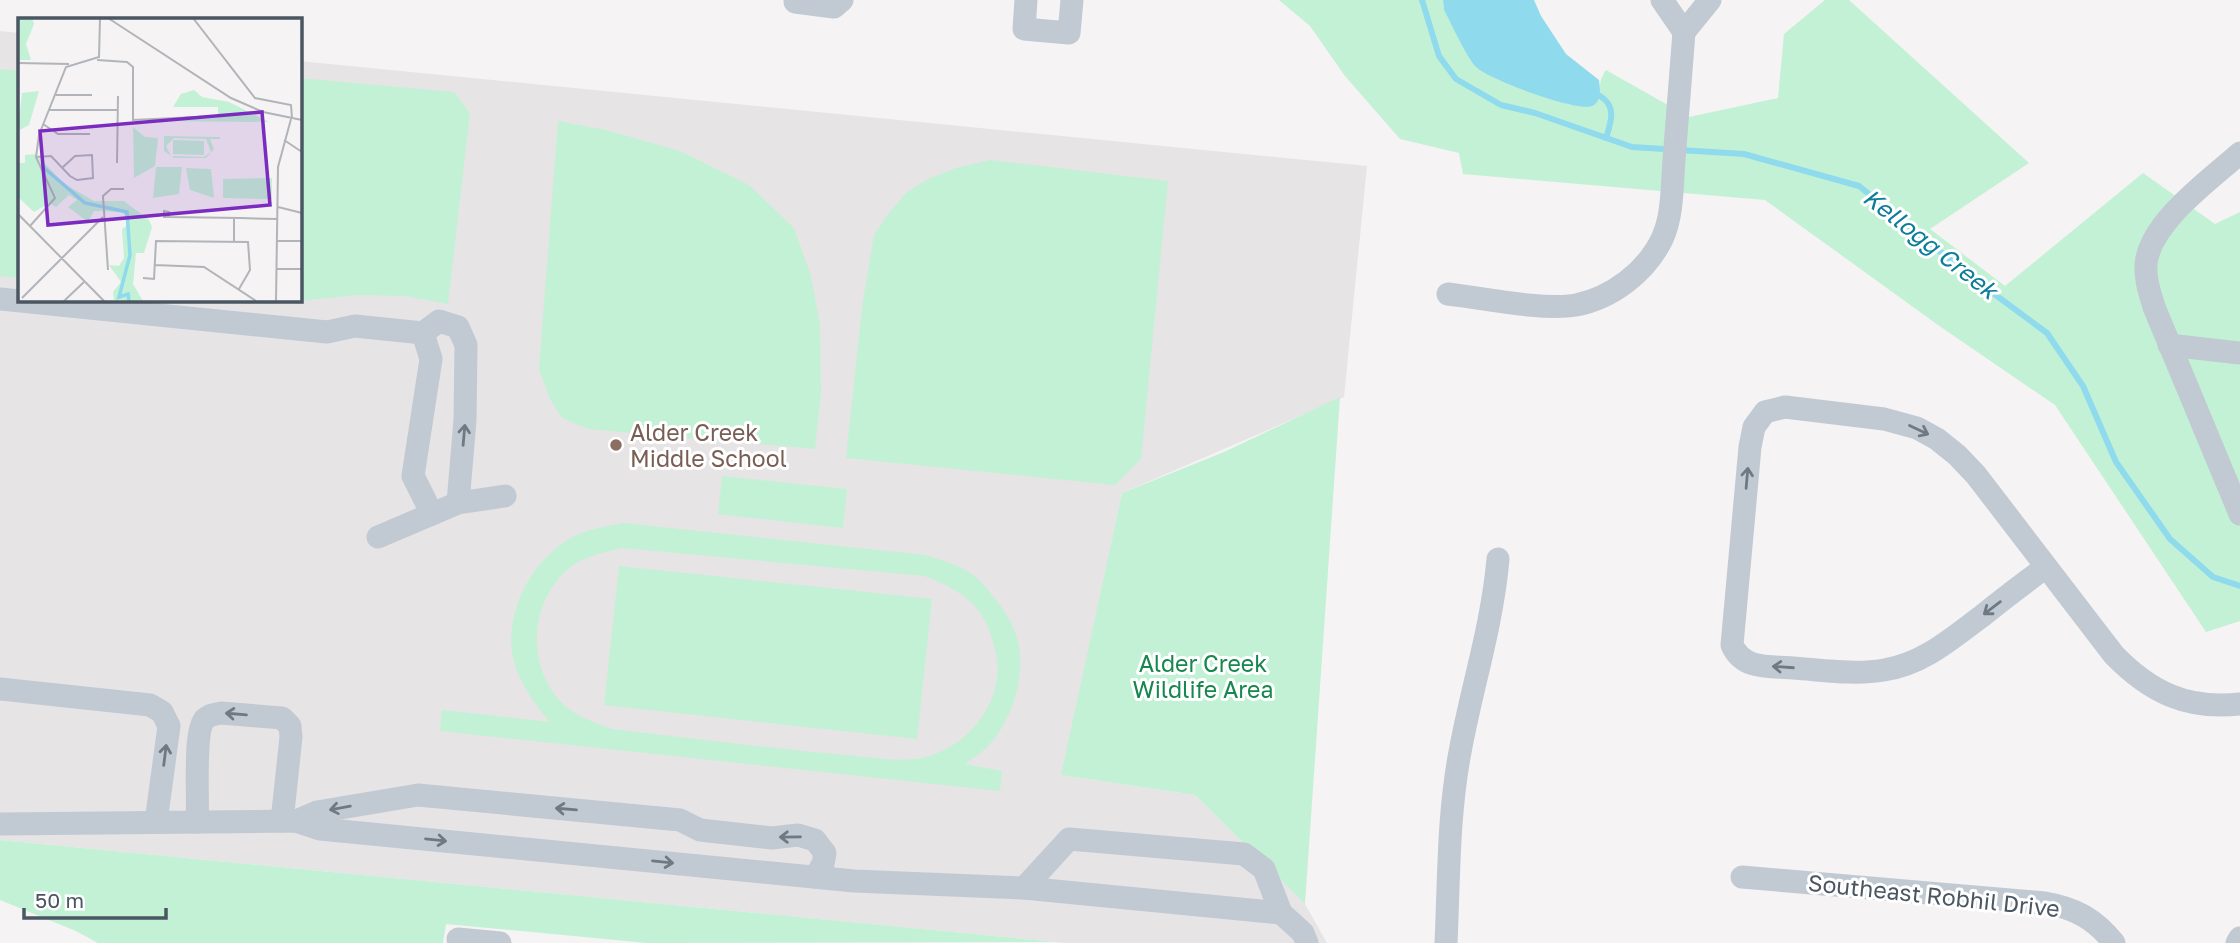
<svg xmlns="http://www.w3.org/2000/svg" width="2240" height="943" viewBox="0 0 2240 943" font-family="'Golos Text',sans-serif">
<style>
.education{fill:#e6e4e5}
.green{fill:#c3f1d5;fill-rule:evenodd}
.water{fill:#90daee}
.lines{fill:none;stroke-linecap:round;stroke-linejoin:round}
.stream{stroke:#90daee;stroke-width:6}
.minor{stroke:#c1cad2;stroke-width:23}
.oneway{stroke:#6e7983}
.education-dot{fill:#8d6e63;stroke:#fff;stroke-width:2.5}
.labels{text-anchor:middle;dominant-baseline:central;stroke-width:6;stroke-linejoin:round;paint-order:stroke}
.education-label{font-size:23px;fill:#785e54;stroke:#fff;text-anchor:start}
.park-label{font-size:23px;fill:#17864f;stroke:#fff}
.street-label{font-size:23px;fill:#4a5661;stroke:#fff}
.water-label{font-size:24px;font-style:italic;fill:#0c7c9b;stroke:#fff}
.inset-river{fill:none;stroke:#90daee;stroke-width:3.5}
.inset-road{fill:none;stroke:#b1b4b9;stroke-width:2}
.view{fill:#7b2cbf;fill-opacity:0.15;stroke:#7b2cbf;stroke-width:3.5}
.inset-edge{fill:none;stroke:#4a5661;stroke-width:3.5}
</style>
<rect width="100%" height="100%" fill="#f5f3f3"/>
<!-- education -->
<path class="education" d="M0,31L19,33V299H299V61L1367,166L1344,397L1122,493L1062,775L1195,795L1305,904L1327,943H1066L0,840Z"/>
<!-- green -->
<g class="green">
<path d="M1279,0H1443L1444,10L1477,68L1516,87L1571,105L1595,104C1603,90 1596,84 1606,70L1689,117L1778,98L1784,34L1825,0H1849L2029,163L1930,229L2005,286L2143,173L2215,224L2240,212V621L2206,632L2055,405L1938,325L1765,200L1463,174L1459,153L1400,139L1345,76L1310,26Z"/>
<path d="M0,69L19,71V278L0,276Z"/>
<path d="M299,78L454,92L470,113L448,304L405,296L357,295L271,304L232,299H299Z"/>
<path d="M558,121L606,130L680,151L749,185L794,228L811,276L820,325L821,393L815,449L588,429L562,418L550,399L539,369Z"/>
<path d="M990,160L1168,181L1141,459L1115,485L846,458L862,307L874,235L889,213L906,193L926,180L956,168Z"/>
<path d="M1340,397L1305,904L1195,795L1061,775L1122,493L1224,452Z"/>
<path d="M722,476L847,489L843,528L718,514Z"/>
<path d="M624,523L925,555C941,560 956,564 970,573C980,579 989,591 996,600C1005,611 1013,624 1017,638C1027,672 1013,718 990,744C983,752 973,758 965,764L1002,771L1000,791L440,731L442,710L550,722C533,702 516,679 512,651C506,606 536,554 577,535C592,528 608,526 624,523ZM623,548L925,576C967,593 987,608 996,654C1005,696 974,740 935,754C908,765 874,757 845,755C767,748 690,738 612,729C593,722 574,716 560,701C526,664 530,602 568,569C584,556 603,552 623,548Z"/>
<path d="M619,566L932,599L917,739L604,705Z"/>
<path d="M0,840L1056,942L647,943L446,924L443,943H98L76,931L0,900Z"/>
</g>
<!-- water -->
<path class="water" d="M1443,0H1534L1541,16L1566,54L1599,80C1600,89 1602,99 1594,105C1582,115 1488,79 1476,67C1467,58 1451,23 1444,10Z"/>
<g class="lines">
<!-- stream -->
<g class="stream">
<path d="M1422,0L1439,56L1456,79L1501,105L1535,113L1632,147L1744,154L1859,186L1974,279L2047,333L2083,386L2116,462L2170,539L2213,577L2240,586"/>
<path d="M1600,96C1617,106 1611,122 1606,138"/>
</g>
<!-- minor -->
<g class="minor">
<path d="M795,0V2L834,7L842,0"/>
<path d="M1026,0L1024,29L1069,33L1072,0"/>
<path d="M1662,0L1684,32"/>
<path d="M1684,32L1710,0"/>
<path d="M2240,153C2210,180 2150,222 2146,264C2145,280 2150,293 2154,307L2240,514"/>
<path d="M1448,294C1483,298 1543,311 1576,305C1612,298 1646,272 1662,239C1673,216 1672,185 1674,160C1677,117 1681,75 1684,32"/>
<path d="M0,299L327,332L355,326L423,333"/>
<path d="M2169,345L2240,353"/>
<path d="M432,514L413,476L431,359L423,333L439,321L458,327L466,345L465,420L458,503"/>
<path d="M378,537L458,503L505,496"/>
<path d="M2046,567C2024,583 2003,599 1982,616C1951,639 1923,664 1884,670C1854,675 1823,670 1793,668C1769,666 1743,670 1732,645L1750,447L1754,427L1765,412L1785,407L1884,419L1917,428L1937,439L1957,455L1976,475L2114,655C2150,692 2187,710 2240,704"/>
<path d="M0,689L150,705L162,712L169,726L156,822"/>
<path d="M296,821L317,812L418,795L680,820L700,830L772,838L798,835L815,840L825,853L823,864L815,877"/>
<path d="M197,822C199,802 193,731 205,719C209,715 215,714 221,713L282,718L290,726L291,737L282,821"/>
<path d="M0,824L296,821L320,829L854,881L1024,888L1281,913L1303,933L1307,943"/>
<path d="M1742,877L2045,903C2075,908 2095,919 2114,943"/>
<path d="M1024,888L1069,839L1244,854L1264,869L1281,913"/>
<path d="M458,939L500,943"/>
<path d="M1446,943C1449,879 1448,815 1460,752C1472,686 1492,627 1498,559"/>
<path d="M2237,943L2240,938"/>
</g>
</g>
<!-- one-way arrows -->
<defs><path id="oneway-shaft" d="M-6 0H5M1.5-3L5.5 0L1.5 3" fill="none" stroke-width="1.6" stroke-linecap="round" stroke-linejoin="round" transform="scale(1.75)"/></defs>
<g class="oneway">
<use href="#oneway-shaft" transform="translate(1919 430) rotate(25)"/>
<use href="#oneway-shaft" transform="translate(464 435) rotate(-85)"/>
<use href="#oneway-shaft" transform="translate(1747 478) rotate(-85)"/>
<use href="#oneway-shaft" transform="translate(1992 608) rotate(143)"/>
<use href="#oneway-shaft" transform="translate(1783 667) rotate(-176)"/>
<use href="#oneway-shaft" transform="translate(236 714) rotate(-175)"/>
<use href="#oneway-shaft" transform="translate(165 755) rotate(-83)"/>
<use href="#oneway-shaft" transform="translate(340 808) rotate(170)"/>
<use href="#oneway-shaft" transform="translate(566 809) rotate(-175)"/>
<use href="#oneway-shaft" transform="translate(790 837) rotate(179)"/>
<use href="#oneway-shaft" transform="translate(436 840) rotate(6)"/>
<use href="#oneway-shaft" transform="translate(663 862) rotate(6)"/>
</g>
<!-- markers -->
<circle class="education-dot" cx="616" cy="445" r="7"/>
<g class="labels">
<!-- education labels -->
<g class="education-label">
<text x="630" y="432">Alder Creek<tspan x="630" dy="26">Middle School</tspan></text>
</g>
<!-- park labels -->
<g class="park-label">
<text x="1203" y="663">Alder Creek<tspan x="1203" dy="26">Wildlife Area</tspan></text>
</g>
<!-- street labels -->
<g class="street-label">
<text transform="translate(1934 895) rotate(6)">Southeast Robhil Drive</text>
</g>
<!-- water labels -->
<g class="water-label">
<text transform="translate(1931 243) rotate(38)">Kellogg Creek</text>
</g>
</g>
<!-- overview -->
<g transform="translate(18 18)">
<rect width="284" height="284" fill="#f5f3f3"/>
<path d="M0,0H14L16,6L8,26L13,42H0ZM176,72L184,79L211,84L251,104L139,103L200,100V89H155L163,76ZM21,73L11,107L0,113L4,75ZM115,109L127,119L140,120L137,148L116,160ZM146,118L202,119V121H192L196,131L188,140H156L146,133ZM156,120L188,121L193,134L186,139L153,138L148,128ZM155,122L186,123V137L155,136ZM18,136L45,165L76,183H106L131,202L134,209L126,235H118L115,266L125,283L96,282L95,274L103,264L91,247L101,248L106,240L104,211L111,206L105,194L76,193L70,204L50,189L59,182L51,177L38,189L31,185L16,194L0,179V145H7V137ZM138,149H164L161,176L135,180ZM168,150L193,151L196,180L172,172ZM254,160V181L205,180V161Z" fill="#c3f1d5" fill-rule="evenodd"/>
<path class="inset-river" d="M25,149L67,185L109,194L112,237L101,279L110,276L111,283"/>
<path class="inset-road" d="M90,0L213,80L245,94L284,102M175,0L237,80L273,87L274,100M79,42L109,44L115,49V102L199,98M0,45L51,46M37,77H74M31,92H100M25,106L40,116H72M266,122L284,134M18,139L33,138L52,158L59,162L75,160L74,137L57,138L45,149M99,145L100,78M260,189L284,195M0,196L86,283M151,199V194L146,193V199H151L222,200L259,201M216,200V223M12,208L37,180L18,139L21,117L48,49L81,39L82,0M259,223H284M137,247L186,249L238,283M259,251H284M90,252L85,178L93,171H106M125,260L136,261L138,223L230,224L232,252L221,271M4,280L85,199M46,283L67,263M258,283L260,149L273,101"/>
<path class="view" d="M244,94L252,187L30,207L22,113Z"/>
<rect width="284" height="284" class="inset-edge"/>
</g>
<!-- scale -->
<path d="M24 908v10h142v-10" fill="none" stroke="#4a5661" stroke-width="3.5"/>
<text x="35" y="908" font-size="21" fill="#4a5661" stroke="#ffffff" stroke-width="5" paint-order="stroke">50 m</text>
</svg>
